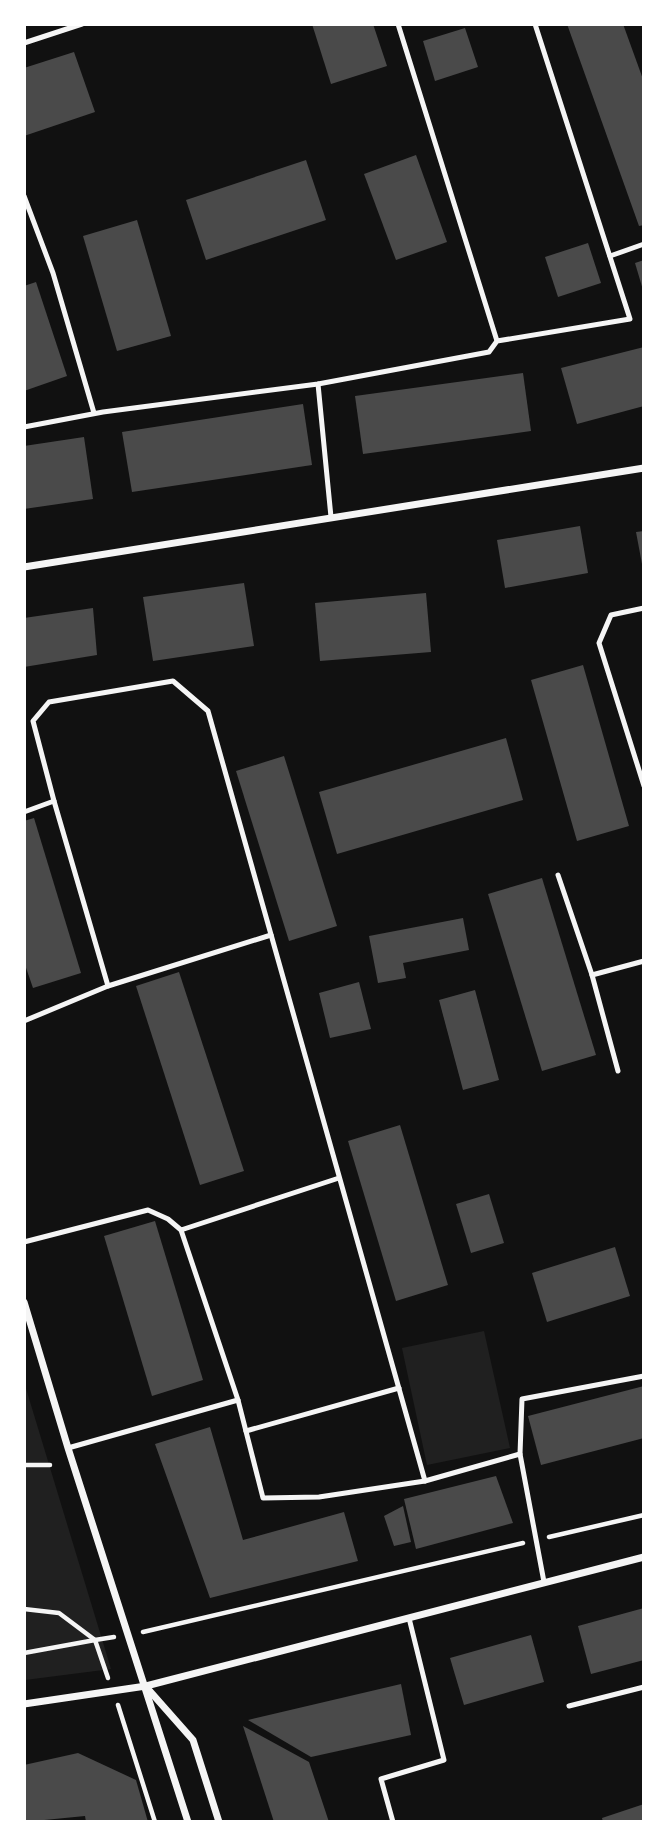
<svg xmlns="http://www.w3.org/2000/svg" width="668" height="1846" viewBox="0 0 668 1846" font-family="'IBM Plex Serif',serif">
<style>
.green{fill:#202020}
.building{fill:#4a4a4a}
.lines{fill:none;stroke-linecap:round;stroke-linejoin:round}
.path{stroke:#f5f5f5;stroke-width:4.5}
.service{stroke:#f5f5f5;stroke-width:5}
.minor{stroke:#f5f5f5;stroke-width:7}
</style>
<rect width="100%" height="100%" fill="#111"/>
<!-- green -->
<g class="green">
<path d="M484,1331L510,1448L427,1465L402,1348Z"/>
<path d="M24,1382L111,1669L25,1680Z"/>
</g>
<!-- building -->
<g class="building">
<path d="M312,24H373L387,66L331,84Z"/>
<path d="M567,24H623L644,82V225L639,226Z"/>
<path d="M465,28L478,67L435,81L423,41Z"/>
<path d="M74,52L95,112L24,136V68Z"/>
<path d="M416,155L447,242L396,260L364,174Z"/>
<path d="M306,160L326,220L206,260L186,200Z"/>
<path d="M137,220L171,336L117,351L83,236Z"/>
<path d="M588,243L601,283L558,297L545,257Z"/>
<path d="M644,260V290H643L635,263Z"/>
<path d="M36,282L67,376L24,391V286Z"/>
<path d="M644,347V406L577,424L561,368Z"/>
<path d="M523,373L531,431L363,454L355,396Z"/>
<path d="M303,404L312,465L132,492L122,432Z"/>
<path d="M84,437L93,499L24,509V446Z"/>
<path d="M580,526L588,573L505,588L497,540Z"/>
<path d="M644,531V564H642L636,532Z"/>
<path d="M244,583L254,646L153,661L143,597Z"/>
<path d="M426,593L431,652L320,661L315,603Z"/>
<path d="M93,608L97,655L24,667V618Z"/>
<path d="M583,665L629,826L577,841L531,680Z"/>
<path d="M506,738L523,800L337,854L319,792Z"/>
<path d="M284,756L337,926L289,941L236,771Z"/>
<path d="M34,818L81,973L33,988L24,962V821Z"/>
<path d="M542,878L596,1055L542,1071L488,894Z"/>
<path d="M463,918L469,950L403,963L406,978L378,983L369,936Z"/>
<path d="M179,972L244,1171L200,1185L136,986Z"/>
<path d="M359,982L371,1029L330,1038L319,993Z"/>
<path d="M475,990L499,1080L463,1090L439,1000Z"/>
<path d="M400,1125L448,1285L396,1301L348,1141Z"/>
<path d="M489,1194L504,1243L471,1253L456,1204Z"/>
<path d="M155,1221L203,1380L152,1396L104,1236Z"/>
<path d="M615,1247L630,1296L547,1322L532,1273Z"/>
<path d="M644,1386V1438L541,1465L528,1416Z"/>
<path d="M210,1427L243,1540L344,1512L358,1561L210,1598L155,1444Z"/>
<path d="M496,1476L513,1523L416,1549L404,1499Z"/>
<path d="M403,1506L411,1542L394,1546L384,1516Z"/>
<path d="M644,1608V1660L591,1674L578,1626Z"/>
<path d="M531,1635L544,1682L464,1705L450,1658Z"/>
<path d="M401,1684L411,1735L311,1757L248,1720Z"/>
<path d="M243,1726L309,1762L329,1822H274Z"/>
<path d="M78,1753L136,1780L148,1822H86L85,1816L24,1822V1765Z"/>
<path d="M644,1804V1822H603L602,1818Z"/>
</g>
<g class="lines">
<!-- path -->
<g class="path">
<path d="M24,1465H50"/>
<path d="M549,1537L644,1515"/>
<path d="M24,1609L59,1613L95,1640L114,1637"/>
<path d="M143,1632L523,1543"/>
<path d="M24,1653L95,1640L108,1678"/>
<path d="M118,1705L155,1822"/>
</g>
<!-- service -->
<g class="service">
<path d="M398,24L497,341"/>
<path d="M24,43L82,24"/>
<path d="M24,196L53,273L94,413"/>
<path d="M610,256L644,244"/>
<path d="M318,384L331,517"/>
<path d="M24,427L103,412L318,384L489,352L497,341L630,319L535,24"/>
<path d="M644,608L611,615L599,643L644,786"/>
<path d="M24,812L54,801L33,721L49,702L173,681L208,711L425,1481L319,1497L263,1498L238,1400L68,1448"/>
<path d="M558,875L592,975L618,1071"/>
<path d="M592,975L644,961"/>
<path d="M108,986L271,935"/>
<path d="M24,1021L108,986L54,801"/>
<path d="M181,1230L339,1178"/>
<path d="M24,1242L148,1210L168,1219L181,1230L238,1400"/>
<path d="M246,1431L399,1388"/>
<path d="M425,1481L520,1454"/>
<path d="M544,1582L520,1454L522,1399L644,1376"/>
<path d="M569,1706L644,1687"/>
<path d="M393,1822L381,1779L444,1760L409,1618"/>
</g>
<!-- minor -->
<g class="minor">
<path d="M24,567L644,468"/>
<path d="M24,1302L68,1448L188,1822"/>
<path d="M148,1689L193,1740L219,1822"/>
<path d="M24,1704L146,1686L644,1557"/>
</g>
</g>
<!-- border -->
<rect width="668" height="1846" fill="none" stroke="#ffffff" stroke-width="52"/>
</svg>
